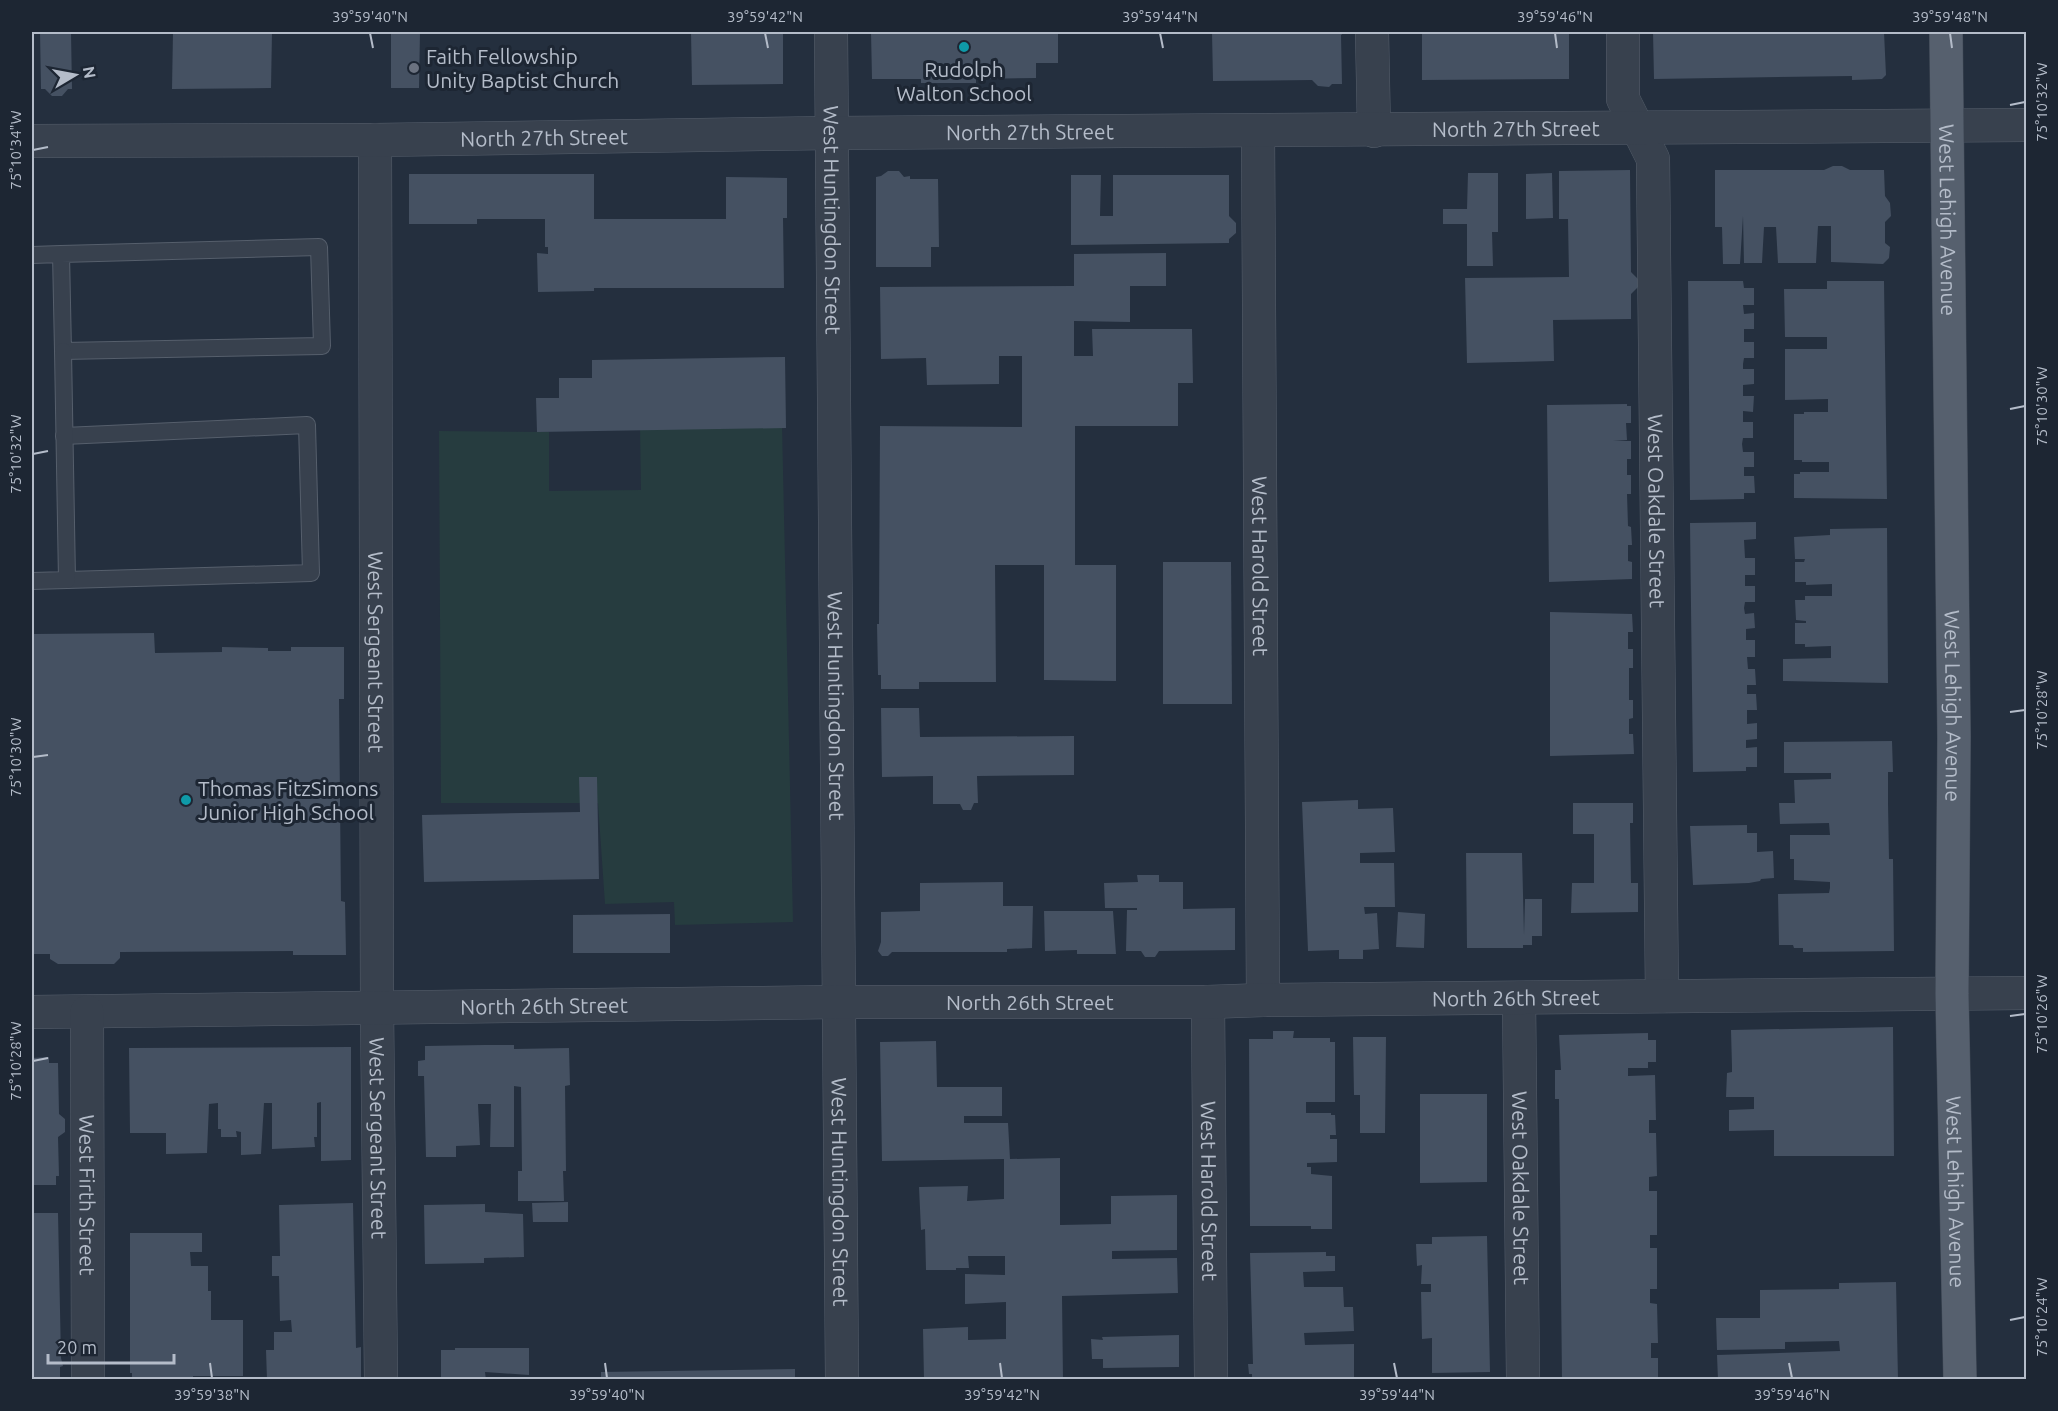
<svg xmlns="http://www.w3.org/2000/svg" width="2058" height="1411" viewBox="0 0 2058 1411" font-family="Ubuntu,sans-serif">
	<rect width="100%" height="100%" fill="#242f3e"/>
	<path fill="#263c3f" d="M782 425 793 922 675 925 674 902 605 904 598 803H441L439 431 549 432V491L641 490 640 427Z"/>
	<g fill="#455162">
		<path d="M40 32H71L72 89H68L62 96H52L45 89H41Z"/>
		<path d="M173 32H272L271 88 172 89Z"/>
		<path d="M391 32H420L419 88H391Z"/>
		<path d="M691 32H783V84L692 85Z"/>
		<path d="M871 32H1058V63H1036V78L976 79V83H921V79H872Z"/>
		<path d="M1212 32H1345L1341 35 1342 84H1332L1329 87 1318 86 1312 80 1213 81Z"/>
		<path d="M1422 32H1569V79L1422 80Z"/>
		<path d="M1653 32H1884L1886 75 1882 79 1852 80V76L1654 79Z"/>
		<path d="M1833 166H1842L1850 170H1884L1885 196 1890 203 1891 216 1885 222V243L1890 247 1889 258 1883 264 1831 262V226H1818L1816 263H1778L1776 227H1764L1762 263H1744L1743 216 1740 264H1723L1722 227H1715V170H1824Z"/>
		<path d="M1630 170 1631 272 1638 279V287L1631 294V319L1553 320 1554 361 1467 363 1465 278 1569 277 1568 219H1559V171Z"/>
		<path d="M888 171H899L904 177 910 176V179H938L939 247H931V267H876V177L881 176Z"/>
		<path d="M1468 173H1498V232H1492L1493 266H1467V224H1443V209H1467Z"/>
		<path d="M1552 173 1553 218 1526 219V174Z"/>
		<path d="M409 174H594V219H726V177L787 178V218H783L784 288H594V291L538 292 537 253 548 254V247H545V219H477V224H409Z"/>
		<path d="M1071 175H1101L1100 216H1113V175H1229V216L1236 223V233L1229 239V243L1071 245Z"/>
		<path d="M1166 253V286H1130V322L1074 321V356H1093L1092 329H1192L1193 383H1178V426H1075V565H1116V681L1044 680V565H995L996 682H919V689H881V675H878L877 624H879L880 426 1022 427V356H999V384L927 385 926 358 881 359 880 287 1074 286V254Z"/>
		<path d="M1688 281H1743L1744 288H1754V305H1743L1744 314 1754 313V329H1744V342H1754V358H1744L1743 364V369H1754V384L1743 385V396H1754L1753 412 1743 411V422H1753V438H1743L1742 444 1743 452H1754V467H1744V476H1754L1755 493H1744V499L1690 500Z"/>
		<path d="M1827 281H1884L1887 499 1794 498V474H1800V472H1829V462H1802V460H1794V414H1804V412H1828V399L1785 400V349H1827V337H1785L1784 289H1827Z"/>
		<path d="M785 357 786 428 537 432 536 398H559V378H592V360Z"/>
		<path d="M1627 404V406H1631V423H1626L1627 440 1613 441H1631V459H1627V475H1619H1631V494H1627L1628 526 1631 527 1632 545H1628V561L1632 562V579L1549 582 1547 405Z"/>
		<path d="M1756 522V539L1744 540 1745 558H1755V575H1745V586H1755V602H1745L1744 608 1745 614 1754 613 1755 628 1746 629V640H1755V657H1747L1748 669H1755L1756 685H1747V694H1756L1757 710H1747V724L1757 723V739L1746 740V748L1757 747V767H1746V771L1693 772 1690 523Z"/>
		<path d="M1887 528 1888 683 1783 681V659L1831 658V646L1805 647V644H1795V623H1806V621L1796 620 1795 600H1805V596H1832V584L1806 585V582H1795V562H1804L1805 559H1795L1794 537 1830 535V529Z"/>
		<path d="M1163 562H1231L1232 704H1163Z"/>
		<path d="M1550 612 1632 614 1633 632H1628V649H1633V668H1629V700H1633V718L1629 719V734H1633L1634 754 1550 756Z"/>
		<path d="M154 633 155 653 222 652V647L268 648V651H291V647H344V699H339L341 901 345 902 346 955H293V951L120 952V958L114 964H58L50 959V954H32V634Z"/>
		<path d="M881 708H919L920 737 1074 736V775L977 776 978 803H974L971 810H963L960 804H933V776L882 777Z"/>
		<path d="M1892 741 1893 772H1888V803L1889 859H1893L1894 951 1803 952V948H1794L1793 945H1779L1778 894 1829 893 1830 888V882L1794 880V859H1790V835H1830L1829 823 1780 824 1779 803H1795L1794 780 1831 779V773H1784V742Z"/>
		<path d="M579 777H597L599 879 424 882 422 815 580 812Z"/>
		<path d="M1358 800V809L1393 808 1395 852 1360 853V863H1394L1395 907H1364L1365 914 1377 913 1379 949 1363 950V959H1339V950L1308 951 1302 802Z"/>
		<path d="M1573 803H1633V823H1630L1631 883H1638V912L1571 913 1572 883H1594V834H1573Z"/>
		<path d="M1747 825V833H1757V852L1773 851 1774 878 1761 879 1760 881 1749 883 1693 885 1690 826Z"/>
		<path d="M1466 853H1522L1524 935 1525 899H1542V936H1532V945H1523V948H1467Z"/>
		<path d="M1137 875H1159V882H1183V909L1235 908V950L1159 951 1155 957H1145L1141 951H1126L1127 910H1137V908H1105L1104 883 1138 882Z"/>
		<path d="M1003 882V906H1033L1032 948 1007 949V952H892L888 956H882L878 951 881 942V912L920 911V883Z"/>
		<path d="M1044 911H1113L1116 954H1077V950L1045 951Z"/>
		<path d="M1398 912 1425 914 1424 948 1396 947Z"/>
		<path d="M670 914V953H573V915Z"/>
		<path d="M1893 1027 1894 1156H1774V1130L1729 1131V1110L1754 1109V1097H1726L1727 1073 1732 1072V1067L1731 1030Z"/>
		<path d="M1273 1031H1294L1293 1038H1330V1042H1335V1102H1306V1113H1331V1115H1335L1336 1135H1330V1139H1337V1162L1307 1163V1167H1311V1174L1332 1176V1229H1311V1226H1250L1249 1039H1273Z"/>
		<path d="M1648 1033V1040H1656V1062H1648V1068H1628V1076L1655 1075 1656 1120H1649V1133H1656L1657 1176 1649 1177V1191H1657V1235H1650V1248H1657V1289H1650V1303L1657 1304 1658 1343H1651V1358H1658V1380H1562L1559 1099H1555V1070H1561L1559 1035Z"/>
		<path d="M1353 1037H1386L1385 1133H1360V1095H1354Z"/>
		<path d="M936 1041 937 1087H1002V1116H964V1123H1008L1010 1159 1060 1158V1225L1111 1224V1196L1177 1195V1250L1112 1251V1259L1177 1258 1178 1293 1062 1296 1063 1380H924L923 1329 968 1327V1340L1006 1339V1302L965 1304V1274L1005 1275V1256H968L969 1268H956V1270H926L925 1229 921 1230 919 1187 968 1186 967 1201 1004 1199V1159L882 1161 880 1042Z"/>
		<path d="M484 1045H514V1049L569 1048 570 1085 565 1086 566 1171H563L564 1201H518V1171H522L521 1087 514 1086V1147H490L491 1104H478L480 1145 456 1146V1157H426L424 1076H418V1061L425 1060V1046Z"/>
		<path d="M351 1047V1160L321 1161V1102L317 1103V1137H314L315 1147 272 1149V1103H264L261 1154 241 1155V1132L236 1131 237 1137H221V1129H218V1103L209 1104 207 1153 166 1154V1133H130L129 1048Z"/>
		<path d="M49 1057V1063H58L59 1114 65 1119V1132L58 1137 59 1176H56V1185H32V1058Z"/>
		<path d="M1420 1094H1487V1182L1420 1183Z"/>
		<path d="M568 1202V1222H533L532 1203Z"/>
		<path d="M353 1203 356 1348 361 1347V1380H267L266 1350H274V1332H292L291 1320 280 1321 279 1276H272V1256H280L279 1205Z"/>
		<path d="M485 1204V1212L523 1214 524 1257 484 1258V1263L425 1264 424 1205Z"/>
		<path d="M32 1213H58L61 1358 63 1366 60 1367V1380H32Z"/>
		<path d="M130 1233H202V1252H190L191 1266H208V1291H211V1320H243V1376H193V1380H132V1373H130Z"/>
		<path d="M1487 1236 1490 1372 1432 1373V1338L1422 1339 1421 1292H1431V1284H1421L1422 1265 1417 1266 1416 1244H1432V1237Z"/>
		<path d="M1326 1252V1256H1335V1271L1303 1272 1304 1287H1343L1344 1307H1353L1354 1331 1304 1333 1305 1345 1354 1344V1380H1252V1374H1249L1248 1364H1253L1250 1253Z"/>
		<path d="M1896 1282 1898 1380H1718L1717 1355 1840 1351 1839 1341 1785 1342V1349L1717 1350 1716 1318H1760V1290L1839 1289V1283Z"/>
		<path d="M1179 1335V1367L1103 1368V1359H1092L1091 1339 1103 1340 1102 1337Z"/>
		<path d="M455 1348H529V1375L485 1372 486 1380H441V1350H455Z"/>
		<path d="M795 1369V1380H601V1372Z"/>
	</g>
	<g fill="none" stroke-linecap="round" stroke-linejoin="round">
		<g stroke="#565f6c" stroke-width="18">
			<g id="service">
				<path d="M32 255 61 254 319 247 322 346 63 351 61 254"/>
				<path d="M64 436 307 425 311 573 67 580"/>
				<path d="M32 581 67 580 63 351"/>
			</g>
		</g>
		<g stroke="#565f6c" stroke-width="34">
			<g id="minor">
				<path id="s1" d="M831 32 842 1380"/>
				<path d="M1372 32 1374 131"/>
				<path id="s2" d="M1623 32V99L1653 159 1662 996"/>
				<path id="s3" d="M1258 131 1263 1000"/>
				<path id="s4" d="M375 140 377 1008 381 1380"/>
				<path id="s5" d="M32 141 375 140 832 133 2026 125"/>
				<path id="s6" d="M1519 998 1523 1380"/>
				<path id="s7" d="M1208 1002 1211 1380"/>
				<path id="s8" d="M32 1012 839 1002H1208L1263 1000 2026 993"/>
				<path id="s9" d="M87 1012 88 1380"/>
			</g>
		</g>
		<g stroke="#414a57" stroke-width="34">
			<g id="primary">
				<path id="s10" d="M1946 32 1954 737 1952 994 1960 1380"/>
			</g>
		</g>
		<use href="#service" stroke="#38414e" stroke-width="16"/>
		<use href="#minor" stroke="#38414e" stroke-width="33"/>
		<use href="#primary" stroke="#56606e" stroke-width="33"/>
	</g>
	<path fill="none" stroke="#b4bcc9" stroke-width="2" d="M370 33 373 48M765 33 768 48M1160 33 1163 48M1555 33 1557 48M1950 33 1952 48M2010 105 2025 102M33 150 48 147M2010 409 2025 406M33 454 48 451M2010 712 2025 710M33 757 48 755M2010 1016 2025 1014M33 1061 48 1058M2010 1320 2025 1317M210 1363 212 1378M605 1363 607 1378M1000 1363 1002 1378M1394 1363 1397 1378M1789 1363 1792 1378"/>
	<g fill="#0f9aa8" stroke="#1d2633" stroke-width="2">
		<circle cx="964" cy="47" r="6"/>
		<circle cx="186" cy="800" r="6"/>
	</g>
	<circle fill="#6b7280" stroke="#1d2633" stroke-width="2" cx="414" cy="68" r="6"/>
	<g text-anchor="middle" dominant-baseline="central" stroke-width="6" stroke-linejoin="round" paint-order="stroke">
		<g font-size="21" fill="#b4bcc9" stroke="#1d2633" text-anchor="start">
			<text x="426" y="56">Faith Fellowship<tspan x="426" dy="24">Unity Baptist Church</tspan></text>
			<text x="964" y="69" text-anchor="middle">Rudolph<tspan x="964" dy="24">Walton School</tspan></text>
			<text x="198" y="788">Thomas FitzSimons<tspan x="198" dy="24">Junior High School</tspan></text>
		</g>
		<g font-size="21" fill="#b4bcc9" stroke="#1d2633">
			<text stroke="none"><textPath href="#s5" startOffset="1484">North 27th Street</textPath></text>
			<text stroke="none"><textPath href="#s5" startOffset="998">North 27th Street</textPath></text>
			<text stroke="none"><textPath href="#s5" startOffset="512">North 27th Street</textPath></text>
			<text stroke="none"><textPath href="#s1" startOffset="188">West Huntingdon Street</textPath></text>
			<text stroke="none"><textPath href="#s10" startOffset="188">West Lehigh Avenue</textPath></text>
			<text stroke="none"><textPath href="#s2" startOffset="486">West Oakdale Street</textPath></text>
			<text stroke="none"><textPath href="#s3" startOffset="435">West Harold Street</textPath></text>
			<text stroke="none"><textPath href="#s4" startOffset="512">West Sergeant Street</textPath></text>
			<text stroke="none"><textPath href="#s1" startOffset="674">West Huntingdon Street</textPath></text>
			<text stroke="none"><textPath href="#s10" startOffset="674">West Lehigh Avenue</textPath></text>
			<text stroke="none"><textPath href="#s8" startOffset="1484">North 26th Street</textPath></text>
			<text stroke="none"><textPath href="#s8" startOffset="998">North 26th Street</textPath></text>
			<text stroke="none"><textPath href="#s8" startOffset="512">North 26th Street</textPath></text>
			<text stroke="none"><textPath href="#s4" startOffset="998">West Sergeant Street</textPath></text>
			<text stroke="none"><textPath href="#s6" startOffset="190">West Oakdale Street</textPath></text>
			<text stroke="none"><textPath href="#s1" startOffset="1160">West Huntingdon Street</textPath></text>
			<text stroke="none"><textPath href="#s7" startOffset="189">West Harold Street</textPath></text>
			<text stroke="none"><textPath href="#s10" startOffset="1160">West Lehigh Avenue</textPath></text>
			<text stroke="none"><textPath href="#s9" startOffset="183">West Firth Street</textPath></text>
		</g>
	</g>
	<rect width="2058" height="1411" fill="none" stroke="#1d2633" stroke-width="66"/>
	<g transform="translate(75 75) rotate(80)" stroke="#1d2633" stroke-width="4.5" paint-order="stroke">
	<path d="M0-4.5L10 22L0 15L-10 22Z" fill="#b4bcc9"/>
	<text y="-9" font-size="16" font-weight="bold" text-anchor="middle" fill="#b4bcc9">N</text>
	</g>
	<path d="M48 1354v9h126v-9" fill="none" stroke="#b4bcc9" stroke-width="3"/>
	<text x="57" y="1354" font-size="18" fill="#b4bcc9" stroke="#1d2633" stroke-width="4.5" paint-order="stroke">20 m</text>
	<rect x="33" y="33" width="1992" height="1345" fill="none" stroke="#b4bcc9" stroke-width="2"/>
	<g font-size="15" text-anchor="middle" fill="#b4bcc9">
		<text x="370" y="22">39°59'40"N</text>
		<text x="765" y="22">39°59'42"N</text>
		<text x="1160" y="22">39°59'44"N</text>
		<text x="1555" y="22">39°59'46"N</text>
		<text x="1950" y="22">39°59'48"N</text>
		<text transform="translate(2042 102) rotate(-90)" y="5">75°10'32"W</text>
		<text transform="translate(16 150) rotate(-90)" y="5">75°10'34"W</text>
		<text transform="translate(2042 406) rotate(-90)" y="5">75°10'30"W</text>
		<text transform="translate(16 454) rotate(-90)" y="5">75°10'32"W</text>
		<text transform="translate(2042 710) rotate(-90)" y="5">75°10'28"W</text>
		<text transform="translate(16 757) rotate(-90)" y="5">75°10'30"W</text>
		<text transform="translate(2042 1014) rotate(-90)" y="5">75°10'26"W</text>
		<text transform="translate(16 1061) rotate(-90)" y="5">75°10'28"W</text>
		<text transform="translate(2042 1317) rotate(-90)" y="5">75°10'24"W</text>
		<text x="212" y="1400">39°59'38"N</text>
		<text x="607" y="1400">39°59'40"N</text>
		<text x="1002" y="1400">39°59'42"N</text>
		<text x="1397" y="1400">39°59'44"N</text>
		<text x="1792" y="1400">39°59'46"N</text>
	</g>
</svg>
